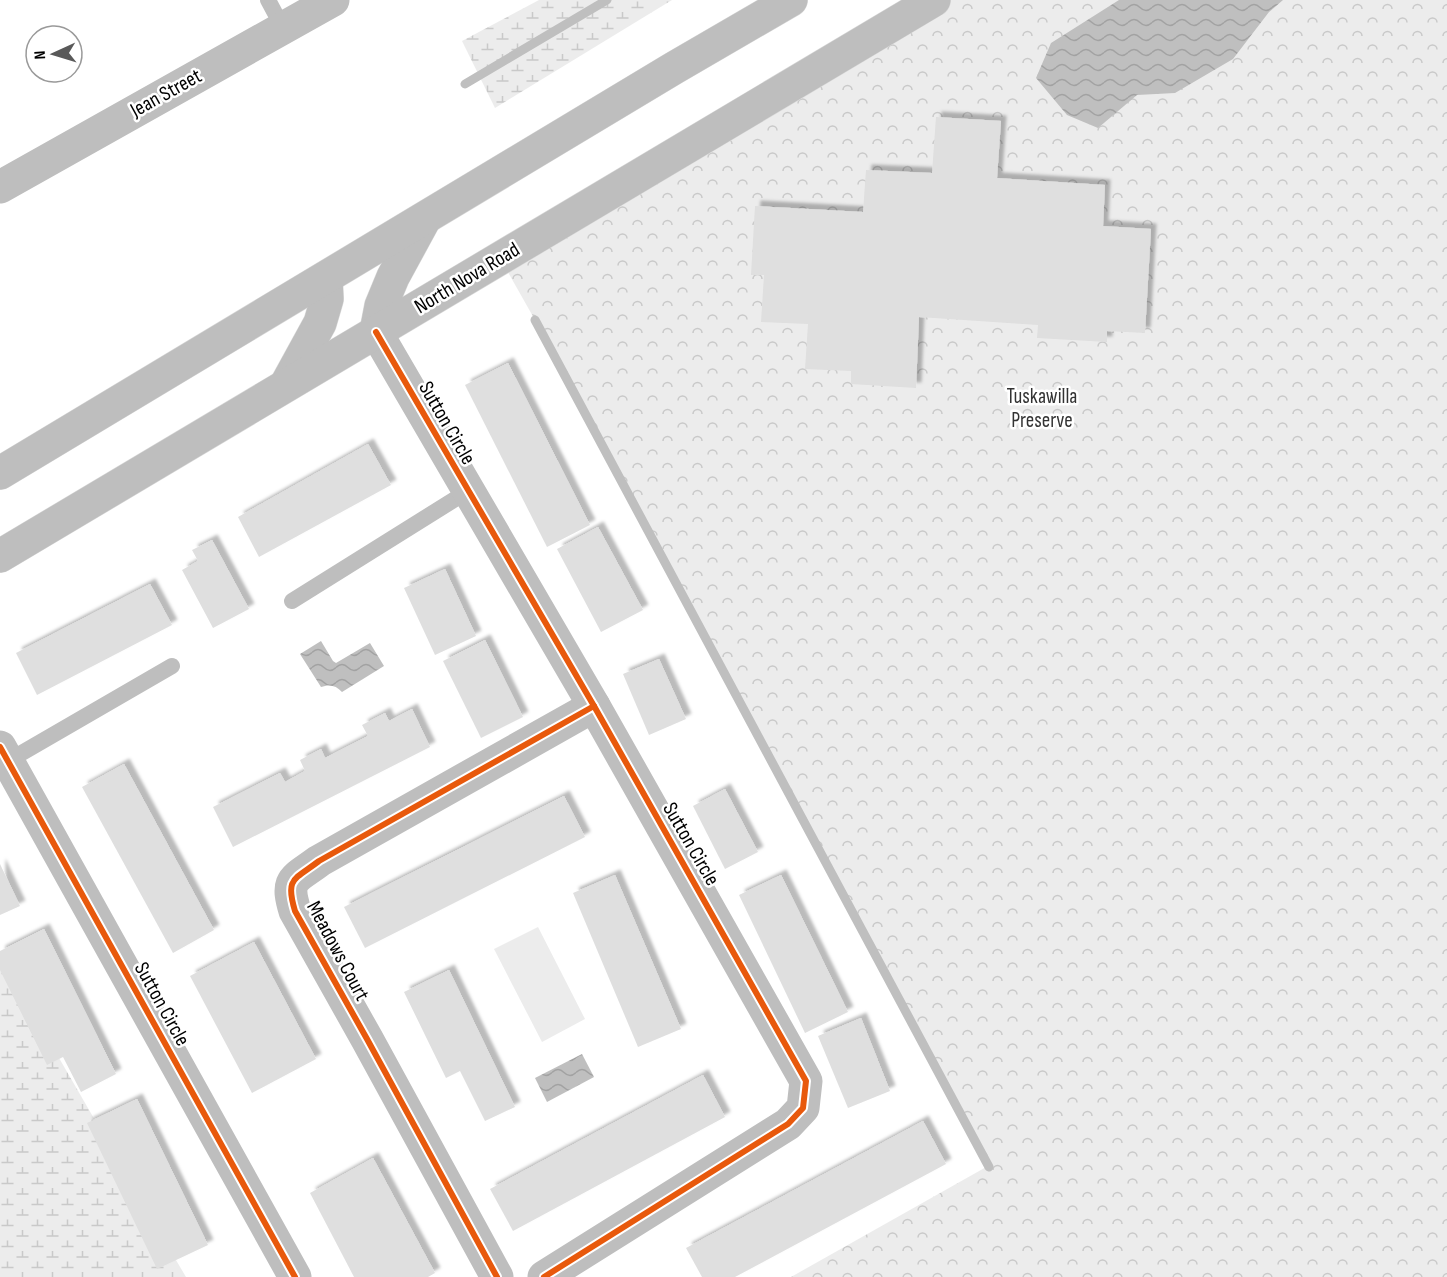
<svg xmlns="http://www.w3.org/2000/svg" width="1447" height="1277" viewBox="0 0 1447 1277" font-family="'Sofia Sans Condensed',sans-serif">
	<defs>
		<pattern id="wetland-marsh" width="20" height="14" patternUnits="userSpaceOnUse" patternTransform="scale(1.5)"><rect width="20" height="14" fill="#ececec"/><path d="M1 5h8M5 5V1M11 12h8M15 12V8" fill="none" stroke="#c9c9c9"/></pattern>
		<pattern id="park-crowns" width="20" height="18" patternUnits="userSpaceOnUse" patternTransform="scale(1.5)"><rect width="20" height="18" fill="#ececec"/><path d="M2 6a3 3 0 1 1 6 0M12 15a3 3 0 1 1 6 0" fill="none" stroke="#c9c9c9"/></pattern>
		<pattern id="water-waves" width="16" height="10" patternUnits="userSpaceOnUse" patternTransform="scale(1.5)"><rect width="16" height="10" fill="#bfbfbf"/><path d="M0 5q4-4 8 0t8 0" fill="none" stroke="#a2a2a2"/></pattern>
		<filter id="shadow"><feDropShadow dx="5.5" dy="-5.5" stdDeviation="1.5" flood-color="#0004"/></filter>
	</defs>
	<rect width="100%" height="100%" fill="#fff"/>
	<g fill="url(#wetland-marsh)">
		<path d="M539 0H672L495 108 462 41Z"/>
		<path d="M0 956 173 1255 186 1277H0Z"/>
	</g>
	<path fill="url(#park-crowns)" d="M934 0H1447V1277H791L988 1166 535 320 500 258Z"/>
	<path fill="#ececec" d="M538 927 585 1019 542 1042 494 949Z"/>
	<g fill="url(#water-waves)">
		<path d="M1119 0H1283L1269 12 1233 59 1175 93 1137 95 1098 128 1067 115 1036 78 1051 43Z"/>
		<path d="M321 641 333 661 336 663 370 643 384 666 342 692C336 685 329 684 321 687L300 654Z"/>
		<path d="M582 1054 594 1077 547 1102 535 1078Z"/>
	</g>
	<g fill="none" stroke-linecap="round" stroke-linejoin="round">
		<g stroke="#bfbfbf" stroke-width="9">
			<path d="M465 84 607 0"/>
			<path d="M535 320 989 1167"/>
		</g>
	</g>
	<g fill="#dfdfdf" filter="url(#shadow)">
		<path d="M936 117 1001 121 997 178 1105 185 1103 226 1151 229 1145 333 1107 331V342L1037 338 1038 325 919 317 916 388 851 384V371L805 369 808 324 761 322 764 275H751L755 206 863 212 866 170 932 173Z"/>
		<path d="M508 363 590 525 547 547 465 385Z"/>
		<path d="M368 444 391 485 259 557 238 517Z"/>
		<path d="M598 527 643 610 601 632 557 549Z"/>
		<path d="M212 540 249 609 213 628 182 570 198 561 192 550Z"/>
		<path d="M445 569 476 636 435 655 404 588Z"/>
		<path d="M150 584 172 625 37 695 16 653Z"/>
		<path d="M485 640 523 717 481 738 443 661Z"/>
		<path d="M659 659 686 719 649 735 623 674Z"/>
		<path d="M412 709 430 747 233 847 213 807 280 773 285 782 305 771 300 760 321 749 325 758 368 736 362 725 385 713 389 721Z"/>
		<path d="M124 764 214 930 173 953 82 787Z"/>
		<path d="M725 789 758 852 725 869 693 806Z"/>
		<path d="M564 796 585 837 365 948 344 907Z"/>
		<path d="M0 864 20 906 0 915Z"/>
		<path d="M615 875 681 1029 638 1047 573 893Z"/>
		<path d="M781 875 848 1012 805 1033 739 895Z"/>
		<path d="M44 929 116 1074 81 1092 63 1057 47 1065 0 970V951Z"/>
		<path d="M254 942 316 1059 252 1093 190 976Z"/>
		<path d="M449 970 515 1107 485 1121 460 1071 446 1078 404 992Z"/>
		<path d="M861 1018 890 1091 848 1108 818 1036Z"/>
		<path d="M703 1075 725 1117 513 1231 490 1189Z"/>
		<path d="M137 1099 208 1245 157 1269 87 1123Z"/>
		<path d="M923 1121 946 1164 735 1277H702L686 1248Z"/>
		<path d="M373 1158 435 1273 428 1277H354L310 1193Z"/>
	</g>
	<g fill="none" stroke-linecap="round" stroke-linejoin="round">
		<g stroke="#dbdbdb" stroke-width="34">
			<g id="primary">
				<path d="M376 332 381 306 393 277 424 220"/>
				<path d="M286 385 320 323 327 299 326 278"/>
				<path d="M0 473 674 68 791 0"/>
				<path d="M0 556 934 0"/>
			</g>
		</g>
		<g stroke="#bebebe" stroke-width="16">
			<path d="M268 0 283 28"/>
			<path d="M292 601 468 491"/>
			<path d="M8 761 172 666"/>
		</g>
		<g stroke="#bebebe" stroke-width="33">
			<path d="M0 187 333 0"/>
			<path d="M376 332 594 706 806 1081 803 1108 788 1124 544 1277"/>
			<path d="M0 747 295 1277"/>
			<path d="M497 1277 367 1039 295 911C285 878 294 880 319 861L594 706"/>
		</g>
		<use href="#primary" stroke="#bebebe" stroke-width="33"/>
		<g stroke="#fff" stroke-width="10">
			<g id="cycleway">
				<path d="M376 332 594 706 806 1081 803 1108 788 1124 544 1277"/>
				<path d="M0 747 295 1277"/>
				<path d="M497 1277 367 1039 295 911C285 878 294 880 319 861L594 706"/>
			</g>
		</g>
		<use href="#cycleway" stroke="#e8590c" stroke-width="6"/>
	</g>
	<g text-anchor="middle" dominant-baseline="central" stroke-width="5" stroke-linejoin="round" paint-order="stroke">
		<g font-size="21" fill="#000" stroke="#fff">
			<text transform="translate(166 93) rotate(-29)">Jean Street</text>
			<text transform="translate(467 278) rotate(-31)">North Nova Road</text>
			<text transform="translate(447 423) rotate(60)">Sutton Circle</text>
			<text transform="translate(691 844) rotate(60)">Sutton Circle</text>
			<text transform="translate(338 951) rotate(62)">Meadows Court</text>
			<text transform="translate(162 1004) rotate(61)">Sutton Circle</text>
		</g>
		<g font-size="21" fill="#333" stroke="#fff">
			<text x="1042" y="396">Tuskawilla<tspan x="1042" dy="24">Preserve</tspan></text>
		</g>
	</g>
	<g transform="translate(54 54) rotate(266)"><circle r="28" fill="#ffffff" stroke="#999999" stroke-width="1.5"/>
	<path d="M0-4.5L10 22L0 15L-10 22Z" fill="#595959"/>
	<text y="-9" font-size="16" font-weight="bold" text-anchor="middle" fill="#000000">N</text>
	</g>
</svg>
